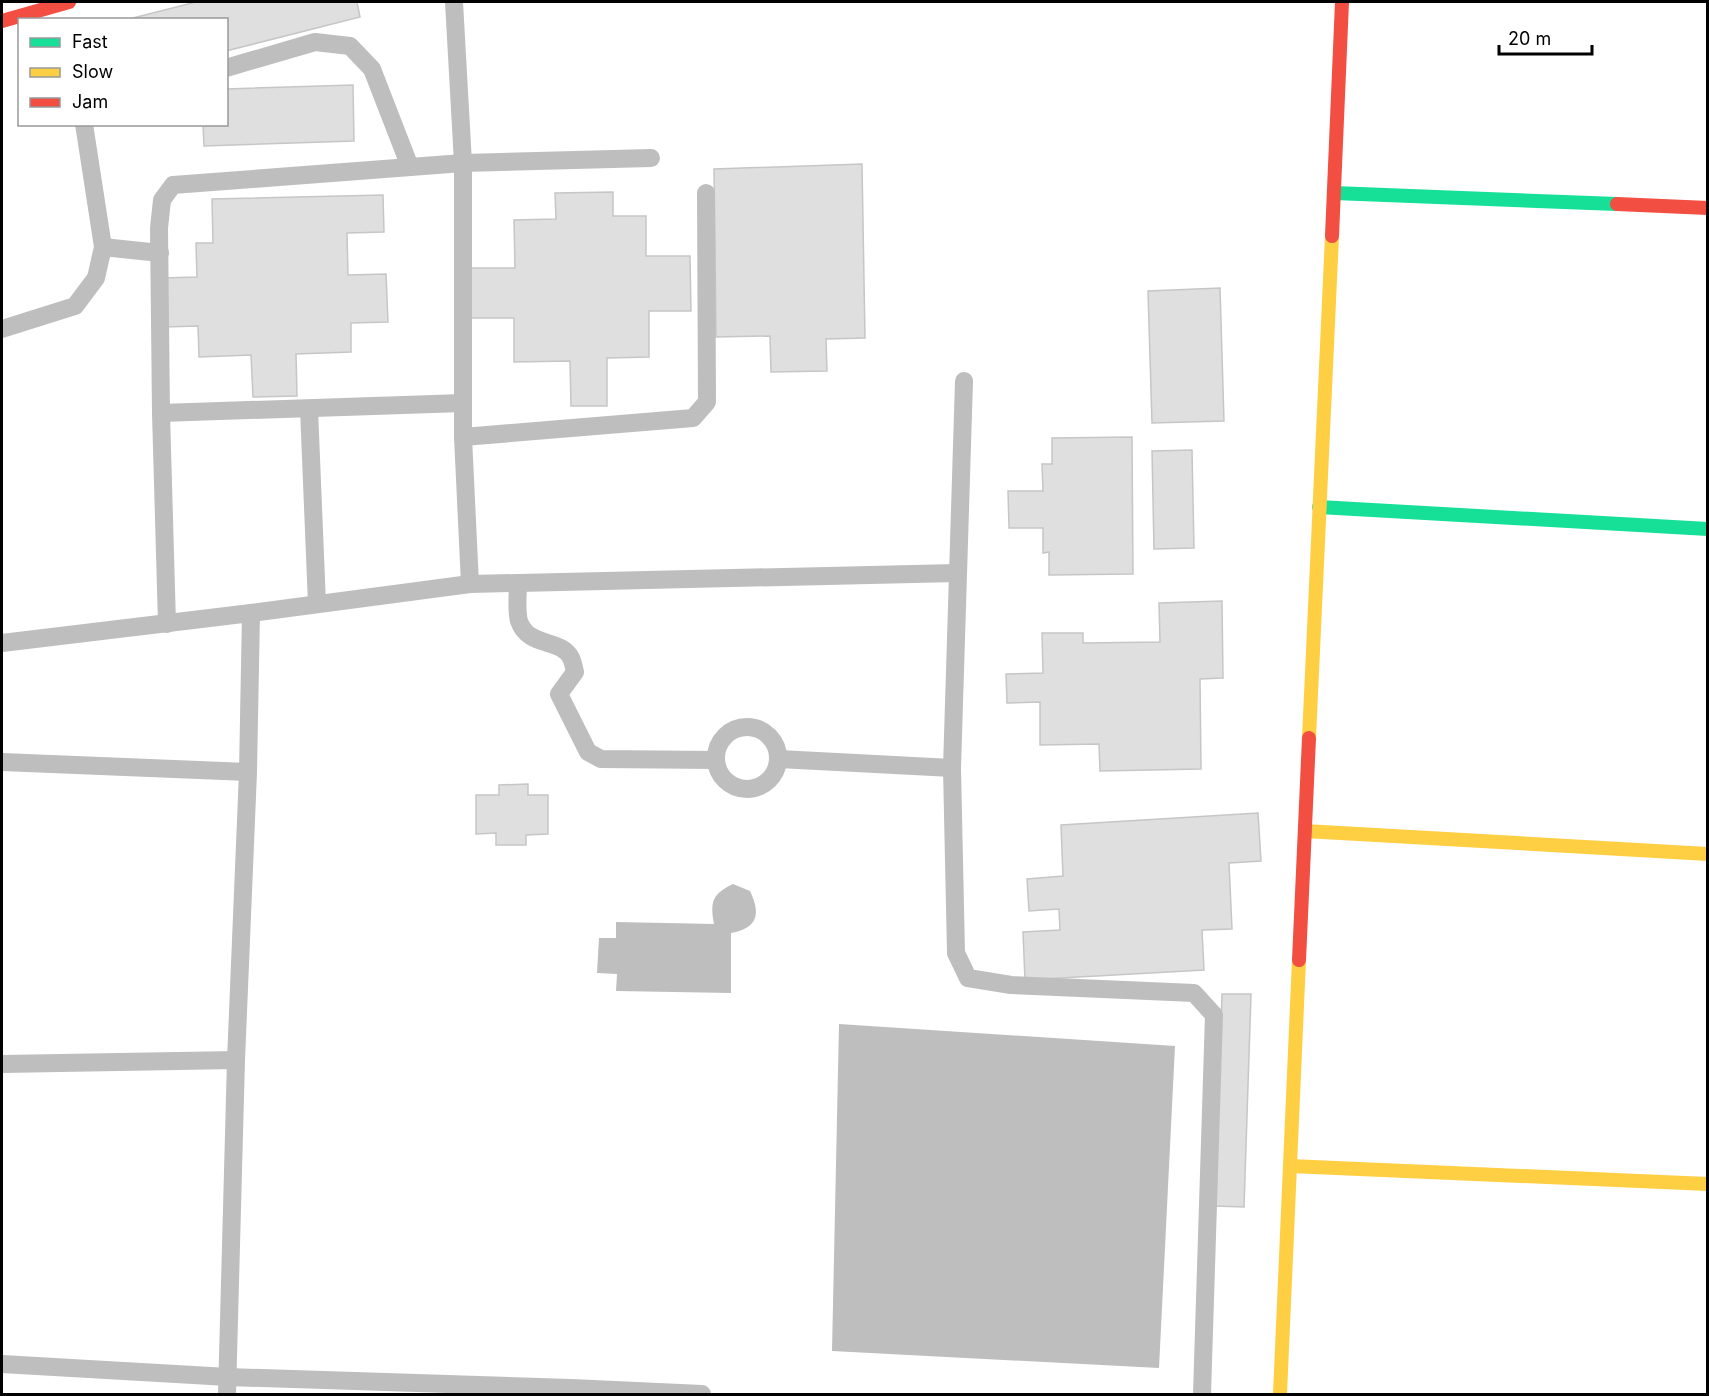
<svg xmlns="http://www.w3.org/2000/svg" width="1709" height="1396" viewBox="0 0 1709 1396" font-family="Inter,sans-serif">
	<rect width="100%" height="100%" fill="#fff"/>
	<g fill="#bebebe">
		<path d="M733 884 750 891C761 914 758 928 731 933V993L616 991 617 974 597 973 599 938H616V922L714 924C710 902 712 894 733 884Z"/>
		<path d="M839 1024 1175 1046 1159 1368 832 1351Z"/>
	</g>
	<g fill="#dfdfdf" stroke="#c6c6c6" stroke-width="1.5">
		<path d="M196 2H357L360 17 226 51V20H125Z"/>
		<path d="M353 85 354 141 204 146 203 124H226V89Z"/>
		<path d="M862 164 865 338 826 339 827 371 771 372 770 336 716 337 714 169Z"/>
		<path d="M613 192V216H646V256H690L691 311H649V357L607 358V406H571L570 361 514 362V318H471L470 268H515L514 220 556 219 555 193Z"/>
		<path d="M383 195 384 232 347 233 348 275 386 274 388 322 351 323V352L296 354 297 396 253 397 251 355 199 357 198 326 163 327 162 278 197 277 196 243H213L212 199Z"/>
		<path d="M1220 288 1224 421 1152 423 1148 291Z"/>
		<path d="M1132 437 1133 574 1049 575V552L1043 553V528H1009L1008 491H1043L1042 464H1052V438Z"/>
		<path d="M1192 450 1194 548 1154 549 1152 451Z"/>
		<path d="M1222 601 1223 678 1200 679 1201 769 1100 771 1099 744 1040 745V702L1007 703 1006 674 1043 673 1042 633H1083V643L1160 642 1159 603Z"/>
		<path d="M528 784V795H548V834L526 835V845H496V833L476 834V795H499V785Z"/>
		<path d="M1258 813 1261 861 1229 863 1232 929 1202 930 1204 970 1025 980 1023 932 1060 930 1059 909 1029 911 1027 879 1063 876 1061 825Z"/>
		<path d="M1222 994H1251L1244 1207 1215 1206Z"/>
	</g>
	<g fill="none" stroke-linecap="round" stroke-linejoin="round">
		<g stroke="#bebebe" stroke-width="18">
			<path d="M454 2 463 163V437L470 584"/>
			<path d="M226 68 315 42 350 46 372 69 410 167"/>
			<path d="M103 247 160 253"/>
			<path d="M2 329 75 306 96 278 103 247 84 124"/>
			<path d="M964 381 952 768 956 953 968 978 1011 985 1194 993 1214 1015 1202 1394"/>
			<path d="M309 409 317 604"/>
			<path d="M161 413 463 403"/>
			<path d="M463 437 693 418 707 402 706 193"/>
			<path d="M518 583C518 594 516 610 519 621 528 648 561 638 571 658 573 662 574 668 575 672L559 694 588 752 601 759 716 760"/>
			<path d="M167 624 161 413 159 228 162 200 173 185 463 163 651 158"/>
			<path d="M2 643 251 613 470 584 957 573"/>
			<circle cx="747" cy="758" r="31"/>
			<path d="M779 759 952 768"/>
			<path d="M2 762 248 772"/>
			<path d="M2 1064 236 1060"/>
			<path d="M2 1364 228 1377 571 1388 702 1394"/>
			<path d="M227 1394 236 1060 248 772 251 613"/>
		</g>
		<g stroke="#16e098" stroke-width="14">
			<path d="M1334 193 1617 204"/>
			<path d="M1319 507 1708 529"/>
		</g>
		<g stroke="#ffcf43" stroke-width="14">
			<path d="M1309 738 1332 236"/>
			<path d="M1305 831 1708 854"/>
			<path d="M1290 1166 1708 1184"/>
			<path d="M1280 1394 1299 960"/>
		</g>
		<g stroke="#f24e42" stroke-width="14">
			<path d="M2 21 69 2"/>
			<path d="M1617 204 1708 208"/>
			<path d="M1332 236 1342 2"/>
			<path d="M1299 960 1309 738"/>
		</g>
	</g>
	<rect width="1709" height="1396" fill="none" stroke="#000000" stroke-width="6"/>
	<rect x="18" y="18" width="210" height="108" fill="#ffffff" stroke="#999999" stroke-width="1.5"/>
	<rect x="30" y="38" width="30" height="9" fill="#16e098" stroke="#999999" stroke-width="1.5"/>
	<text x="72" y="48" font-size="18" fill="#000000">Fast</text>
	<rect x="30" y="68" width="30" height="9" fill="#ffcf43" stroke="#999999" stroke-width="1.5"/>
	<text x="72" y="78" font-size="18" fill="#000000">Slow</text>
	<rect x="30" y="98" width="30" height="9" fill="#f24e42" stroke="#999999" stroke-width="1.5"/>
	<text x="72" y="108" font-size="18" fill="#000000">Jam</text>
	<path d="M1499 45v9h93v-9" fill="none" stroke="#000000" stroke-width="3"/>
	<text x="1508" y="45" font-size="18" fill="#000000" stroke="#ffffff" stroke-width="4.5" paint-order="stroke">20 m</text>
</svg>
